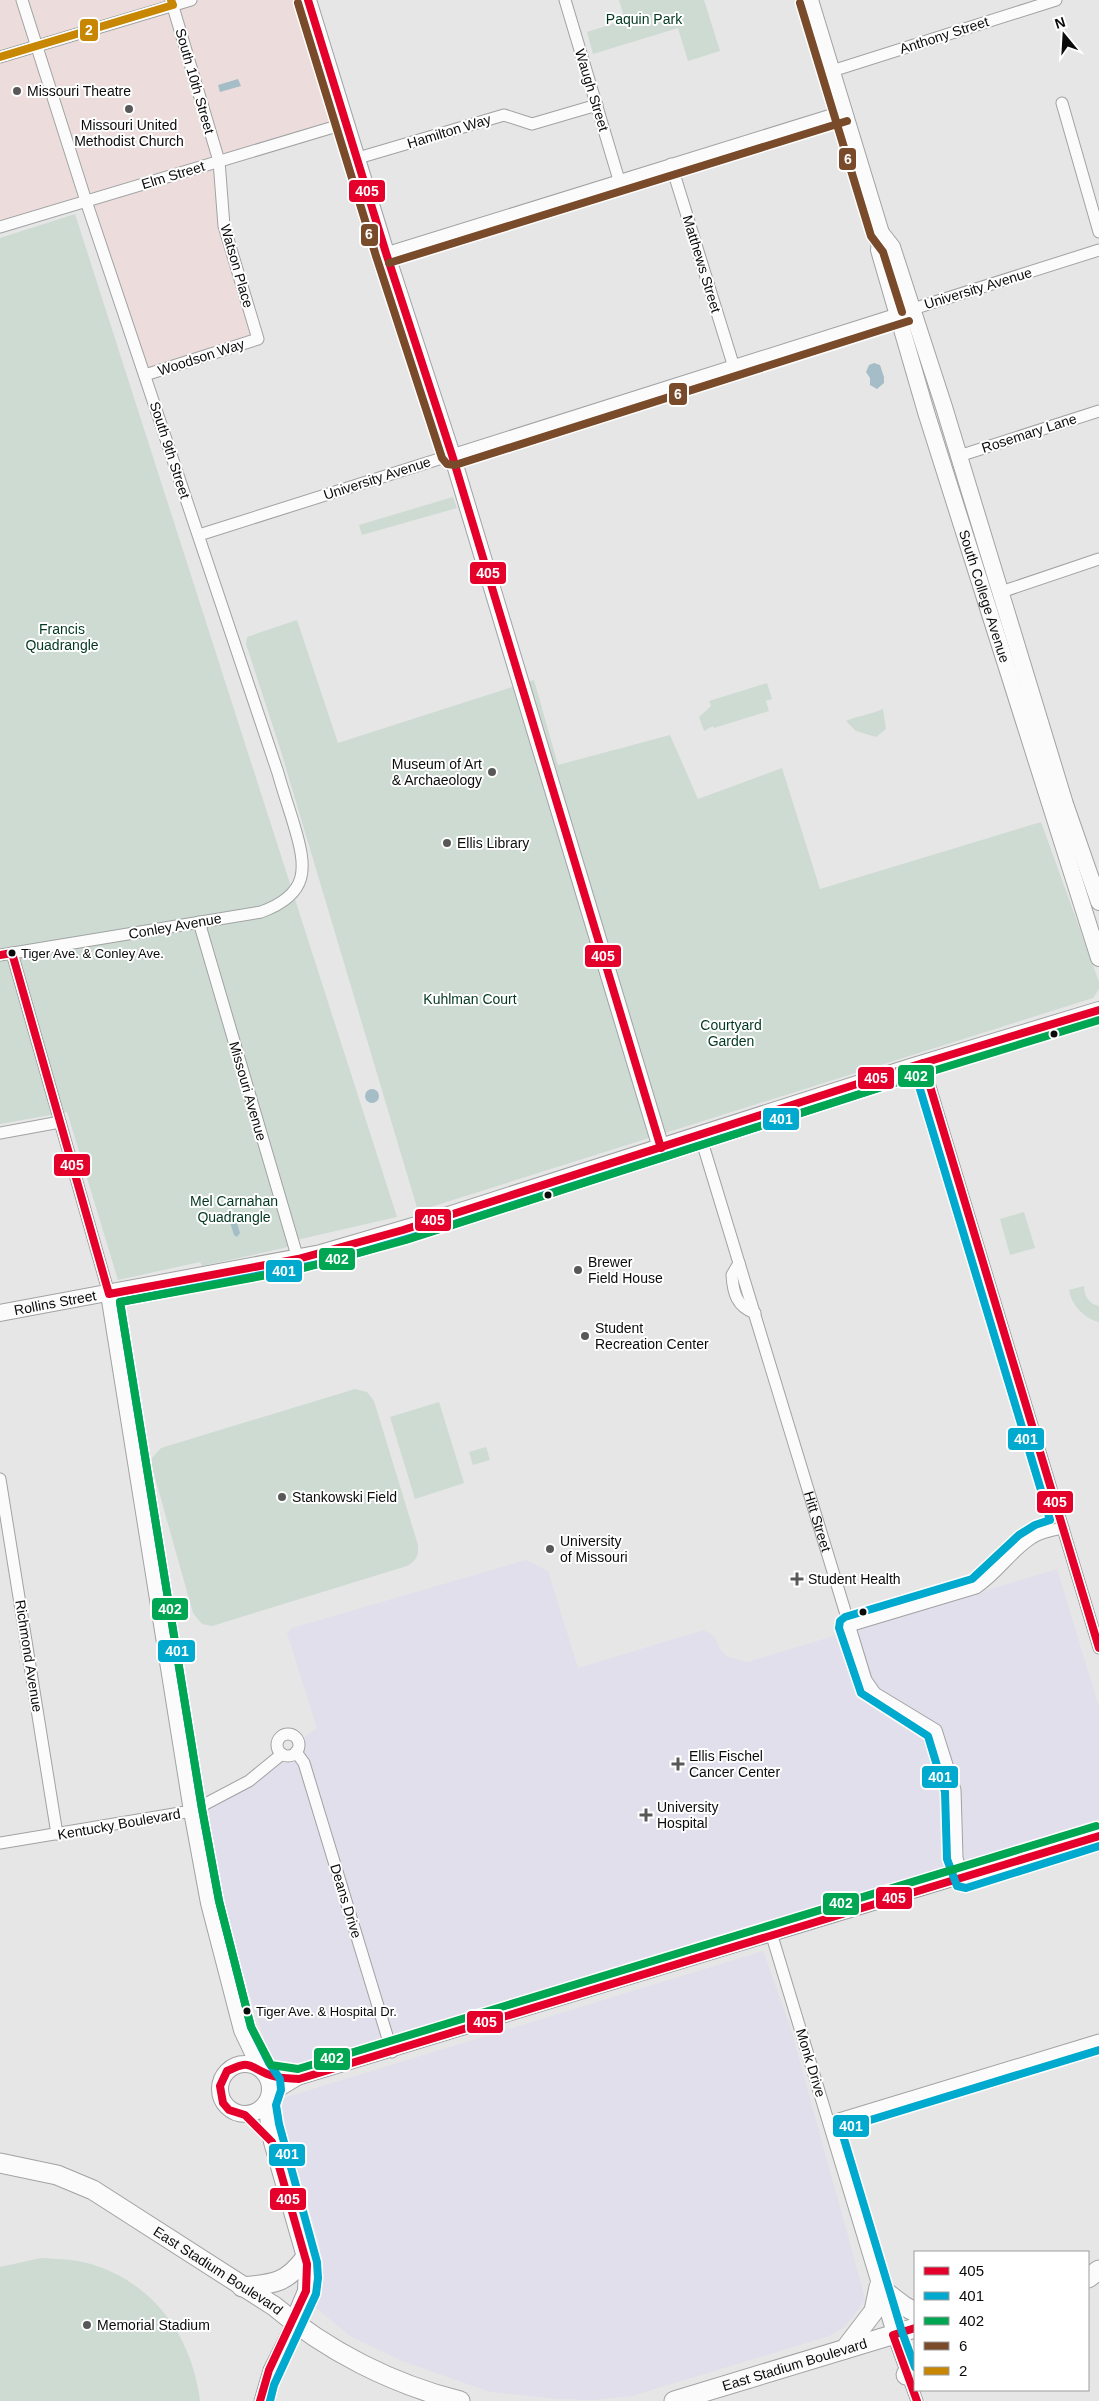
<svg xmlns="http://www.w3.org/2000/svg" width="1099" height="2401" viewBox="0 0 1099 2401" font-family="Helvetica,sans-serif">
	<rect width="100%" height="100%" fill="#e6e6e7"/>
	<path fill="#ecdddc" d="M0 0H308L347 123 219 162 224 226 258 339 145 375 86 201 0 227Z"/>
	<g fill="#e0dfeb">
		<path d="M526 1560 548 1571 578 1668 704 1630 714 1636 721 1651 728 1657 747 1662 1057 1569 1099 1707V1819L931 1874 275 2074 192 1811 282 1754 317 1728 287 1633 292 1628Z"/>
		<path d="M763 1951 791 2029 863 2291 865 2300 845 2327 829 2336 632 2396 593 2400 558 2399 490 2392 402 2361 350 2336 315 2307 314 2302 322 2274 319 2242 277 2100Z"/>
	</g>
	<g fill="#cddbd3">
		<path d="M619 0H704L720 51 688 61 678 28 593 54 587 32 625 20Z"/>
		<path d="M75 214 397 1217 292 1241 293 1245 284 1248 202 1266 200 1262 118 1280 67 1112 0 1124V238Z"/>
		<path d="M453 497 457 508 362 535 359 525Z"/>
		<path d="M297 620 338 743 534 680 558 765 670 735 698 799 782 768 820 889 1041 822 1099 982V989L1093 998 418 1211 279 745 246 644 247 637Z"/>
		<path d="M767 683 772 699 766 701 769 711 714 728 713 726 704 731 699 717 711 706 709 701Z"/>
		<path d="M883 709 886 729 876 737 856 731 846 721C858 716 869 715 883 709Z"/>
		<path d="M1024 1212 1035 1248 1010 1255 1000 1219Z"/>
		<path d="M1084 1286C1084 1296 1089 1304 1099 1306V1322C1084 1318 1072 1306 1069 1290Z"/>
		<path d="M355 1389 367 1392 374 1401 418 1545C419 1555 416 1561 407 1566L212 1626 202 1624 193 1613 152 1467V1458L161 1448Z"/>
		<path d="M439 1402 464 1483 415 1499 390 1417Z"/>
		<path d="M486 1447 490 1460 473 1465 469 1452Z"/>
		<path d="M41 2258C55 2259 70 2259 83 2262 150 2278 192 2334 200 2401H0V2267Z"/>
	</g>
	<g fill="#a5bdc6">
		<path d="M238 79 241 86 220 92 218 85Z"/>
		<path d="M874 363 880 365 884 377V383L877 389 870 385V378L866 372 869 365Z"/>
		<circle cx="372" cy="1096" r="7"/>
		<path d="M235 1217 240 1233 237 1237 234 1235 229 1219Z"/>
	</g>
	<g fill="none" stroke-linecap="round" stroke-linejoin="round">
		<g stroke="#a1a2a3" stroke-width="13">
			<g id="street">
				<path d="M565 0 619 180"/>
				<path d="M0 57 191 0"/>
				<path d="M832 71 1056 0"/>
				<path d="M1062 103 1099 232"/>
				<path d="M358 158 504 115 532 124 597 105"/>
				<path d="M671 164 733 364"/>
				<path d="M0 227 347 123"/>
				<path d="M386 253 844 111"/>
				<path d="M145 375 258 339 224 226 219 161 171 0"/>
				<path d="M959 456 1099 411"/>
				<path d="M199 535 1099 250"/>
				<path d="M1001 592 1099 559"/>
				<path d="M199 922 298 1259"/>
				<path d="M12 953 109 1294"/>
				<path d="M0 955 261 912C310 894 307 868 294 825 289 808 283 791 278 773L86 201 22 0"/>
				<path d="M923 1063 1099 1648"/>
				<path d="M0 1133 60 1122"/>
				<path id="s1" d="M700 1135 866 1680 875 1693 936 1730 955 1790 957 1858 963 1878"/>
				<path d="M739 1263 732 1275C733 1293 737 1307 755 1313"/>
				<path d="M0 1479 57 1834"/>
				<path d="M849 1626 976 1588C998 1574 1011 1551 1032 1538 1041 1532 1053 1530 1063 1528"/>
				<circle cx="288" cy="1745" r="11"/>
				<path d="M296 1752 304 1763 392 2052"/>
				<path d="M0 1843 192 1811 249 1781 282 1754"/>
				<path d="M772 1936 893 2335 917 2401"/>
				<path d="M266 2074 278 2078 299 2079"/>
				<path d="M269 2097 299 2079 1099 1836"/>
				<path d="M829 2122 1099 2040"/>
				<path d="M260 2401 269 2370 293 2322"/>
			</g>
		</g>
		<g stroke="#a1a2a3" stroke-width="18">
			<g id="secondary">
				<path d="M308 0 386 253 452 455 661 1148"/>
				<path d="M810 0 881 233 892 247 944 407 1065 804 1099 902"/>
				<path id="s2" d="M881 233 879 250 926 412 1099 958"/>
				<path d="M109 1294 192 1811 209 1903 242 2030 260 2068"/>
				<path id="s3" d="M0 1313 321 1253 420 1224 910 1067 1099 1010"/>
				<circle cx="245" cy="2089" r="25"/>
				<path d="M266 2104 272 2142 307 2264 306 2291 293 2322"/>
			</g>
		</g>
		<g stroke="#a1a2a3" stroke-width="21">
			<g id="primary">
				<path id="s4" d="M0 2163 57 2175 93 2190 274 2306C327 2351 392 2384 460 2401"/>
				<path d="M1088 2278 1099 2270"/>
				<path d="M242 2287C272 2284 286 2284 305 2258"/>
				<path d="M845 2349 874 2311 879 2287 904 2306 915 2312"/>
				<path d="M906 2375 915 2357"/>
				<path id="s5" d="M674 2401 915 2328"/>
			</g>
		</g>
		<use href="#street" stroke="#fbfbfb" stroke-width="11"/>
		<use href="#secondary" stroke="#fbfbfb" stroke-width="16"/>
		<use href="#primary" stroke="#fbfbfb" stroke-width="19"/>
		<g stroke="#fff" stroke-width="11">
			<g id="bus-1">
				<path d="M308 0 386 253 452 455 661 1148"/>
				<path d="M0 955 12 953 109 1294 298 1259 403 1230 910 1067 1099 1010"/>
				<path d="M923 1063 1099 1648"/>
				<path d="M915 2328 893 2335 917 2401"/>
				<path d="M260 2401 269 2370 306 2291 307 2264 272 2142 245 2115 229 2110 223 2103 220 2086 227 2071C251 2060 246 2065 267 2074 277 2079 288 2078 299 2079L1099 1836"/>
			</g>
		</g>
		<g stroke="#fff" stroke-width="11">
			<g id="bus-2">
				<path d="M915 2367 902 2332 841 2129 1099 2050"/>
				<path d="M270 2401 274 2385 316 2294 318 2278 317 2262 279 2124 276 2105 281 2090 280 2079 269 2063 251 2027 219 1901 202 1809 120 1302 324 1263 423 1234 916 1076 1050 1520 1035 1525 1019 1535 972 1579 845 1617 840 1621 839 1628 861 1693 928 1736 945 1792 947 1859 957 1886 966 1888 1099 1846"/>
			</g>
		</g>
		<g stroke="#fff" stroke-width="11">
			<path id="bus-3" d="M1096 1826 298 2069 271 2065 251 2027 219 1901 202 1809 120 1302 300 1269 406 1240 913 1077 1099 1020"/>
		</g>
		<g stroke="#fff" stroke-width="11">
			<g id="bus-4">
				<path d="M298 3 376 256 442 458 447 464 455 465 909 321"/>
				<path d="M800 3 871 236 883 252 902 312"/>
				<path d="M389 263 847 121"/>
			</g>
		</g>
		<g stroke="#fff" stroke-width="11">
			<path id="bus-5" d="M0 57 173 5 171 0"/>
		</g>
		<use href="#bus-1" stroke="#e4002b" stroke-width="8"/>
		<use href="#bus-2" stroke="#00a9ce" stroke-width="8"/>
		<use href="#bus-3" stroke="#00a651" stroke-width="8"/>
		<use href="#bus-4" stroke="#7a4b2a" stroke-width="8"/>
		<use href="#bus-5" stroke="#c88702" stroke-width="8"/>
	</g>
	<g fill="#585859" stroke="#fff" stroke-width="2">
		<circle cx="17" cy="91" r="5"/>
		<circle cx="129" cy="109" r="5"/>
		<circle cx="492" cy="772" r="5"/>
		<circle cx="447" cy="843" r="5"/>
		<circle cx="578" cy="1270" r="5"/>
		<circle cx="585" cy="1336" r="5"/>
		<circle cx="282" cy="1497" r="5"/>
		<circle cx="550" cy="1549" r="5"/>
		<path d="M794.5 1571.5h5v5h5v5h-5v5h-5v-5h-5v-5h5z"/>
		<path d="M675.5 1756.5h5v5h5v5h-5v5h-5v-5h-5v-5h5z"/>
		<path d="M643.5 1807.5h5v5h5v5h-5v5h-5v-5h-5v-5h5z"/>
		<circle cx="87" cy="2325" r="5"/>
	</g>
	<g fill="#0b0b0c" stroke="#fff" stroke-width="2">
		<circle cx="12" cy="953" r="4.5"/>
		<circle cx="1054" cy="1034" r="4.5"/>
		<circle cx="548" cy="1195" r="4.5"/>
		<circle cx="863" cy="1612" r="4.5"/>
		<circle cx="247" cy="2011" r="4.5"/>
	</g>
	<g text-anchor="middle" dominant-baseline="central" stroke-width="4" stroke-linejoin="round" paint-order="stroke">
		<g font-size="13" fill="#0b0b0c" stroke="#fff" text-anchor="start">
			<text x="21" y="953">Tiger Ave. &amp; Conley Ave.</text>
			<text x="256" y="2011">Tiger Ave. &amp; Hospital Dr.</text>
		</g>
		<g font-size="14" fill="#00381f" stroke="#fff">
			<text x="644" y="19">Paquin Park</text>
			<text x="62" y="629">Francis<tspan x="62" dy="16">Quadrangle</tspan></text>
			<text x="470" y="999">Kuhlman Court</text>
			<text x="731" y="1025">Courtyard<tspan x="731" dy="16">Garden</tspan></text>
			<text x="234" y="1201">Mel Carnahan<tspan x="234" dy="16">Quadrangle</tspan></text>
		</g>
		<g font-size="14" fill="#0b0b0c" stroke="#fff">
			<text transform="translate(944 35) rotate(-18)">Anthony Street</text>
			<text transform="translate(195 81) rotate(74)">South 10th Street</text>
			<text transform="translate(592 90) rotate(73)">Waugh Street</text>
			<text transform="translate(449 131) rotate(-17)">Hamilton Way</text>
			<text transform="translate(173 175) rotate(-17)">Elm Street</text>
			<text transform="translate(702 264) rotate(73)">Matthews Street</text>
			<text transform="translate(237 266) rotate(74)">Watson Place</text>
			<text transform="translate(978 288) rotate(-17)">University Avenue</text>
			<text transform="translate(201 357) rotate(-18)">Woodson Way</text>
			<text transform="translate(1029 433) rotate(-18)">Rosemary Lane</text>
			<text transform="translate(170 450) rotate(72)">South 9th Street</text>
			<text transform="translate(377 478) rotate(-18)">University Avenue</text>
			<text stroke="none"><textPath href="#s2" startOffset="379">South College Avenue</textPath></text>
			<text transform="translate(175 926) rotate(-10)">Conley Avenue</text>
			<text transform="translate(248 1091) rotate(74)">Missouri Avenue</text>
			<text stroke="none"><textPath href="#s3" startOffset="56">Rollins Street</textPath></text>
			<text stroke="none"><textPath href="#s1" startOffset="404">Hitt Street</textPath></text>
			<text transform="translate(29 1656) rotate(81)">Richmond Avenue</text>
			<text transform="translate(119 1824) rotate(-10)">Kentucky Boulevard</text>
			<text transform="translate(346 1901) rotate(73)">Deans Drive</text>
			<text transform="translate(811 2063) rotate(73)">Monk Drive</text>
			<text stroke="none"><textPath href="#s4" startOffset="246">East Stadium Boulevard</textPath></text>
			<text stroke="none"><textPath href="#s5" startOffset="126">East Stadium Boulevard</textPath></text>
		</g>
		<g font-size="14" fill="#0b0b0c" stroke="#fff" text-anchor="start">
			<text x="27" y="91">Missouri Theatre</text>
			<text x="129" y="125" text-anchor="middle">Missouri United<tspan x="129" dy="16">Methodist Church</tspan></text>
			<text x="482" y="764" text-anchor="end">Museum of Art<tspan x="482" dy="16">&amp; Archaeology</tspan></text>
			<text x="457" y="843">Ellis Library</text>
			<text x="588" y="1262">Brewer<tspan x="588" dy="16">Field House</tspan></text>
			<text x="595" y="1328">Student<tspan x="595" dy="16">Recreation Center</tspan></text>
			<text x="292" y="1497">Stankowski Field</text>
			<text x="560" y="1541">University<tspan x="560" dy="16">of Missouri</tspan></text>
			<text x="808" y="1579">Student Health</text>
			<text x="689" y="1756">Ellis Fischel<tspan x="689" dy="16">Cancer Center</tspan></text>
			<text x="657" y="1807">University<tspan x="657" dy="16">Hospital</tspan></text>
			<text x="97" y="2325">Memorial Stadium</text>
		</g>
	</g>
	<g stroke="#fff" stroke-width="2">
		<rect x="79" y="18" width="20" height="24" rx="5" fill="#c88702"/>
		<rect x="838" y="147" width="19" height="24" rx="5" fill="#7a4b2a"/>
		<rect x="348" y="179" width="38" height="24" rx="5" fill="#e4002b"/>
		<rect x="360" y="223" width="19" height="24" rx="5" fill="#7a4b2a"/>
		<rect x="668" y="382" width="20" height="24" rx="5" fill="#7a4b2a"/>
		<rect x="469" y="561" width="38" height="24" rx="5" fill="#e4002b"/>
		<rect x="584" y="944" width="38" height="24" rx="5" fill="#e4002b"/>
		<rect x="897" y="1064" width="38" height="24" rx="5" fill="#00a651"/>
		<rect x="857" y="1066" width="38" height="24" rx="5" fill="#e4002b"/>
		<rect x="762" y="1107" width="38" height="24" rx="5" fill="#00a9ce"/>
		<rect x="53" y="1153" width="38" height="24" rx="5" fill="#e4002b"/>
		<rect x="414" y="1208" width="38" height="24" rx="5" fill="#e4002b"/>
		<rect x="318" y="1247" width="38" height="24" rx="5" fill="#00a651"/>
		<rect x="265" y="1259" width="38" height="24" rx="5" fill="#00a9ce"/>
		<rect x="1007" y="1427" width="38" height="24" rx="5" fill="#00a9ce"/>
		<rect x="1036" y="1490" width="38" height="24" rx="5" fill="#e4002b"/>
		<rect x="151" y="1597" width="38" height="24" rx="5" fill="#00a651"/>
		<rect x="157" y="1639" width="39" height="24" rx="5" fill="#00a9ce"/>
		<rect x="921" y="1765" width="38" height="24" rx="5" fill="#00a9ce"/>
		<rect x="875" y="1886" width="38" height="24" rx="5" fill="#e4002b"/>
		<rect x="822" y="1892" width="38" height="24" rx="5" fill="#00a651"/>
		<rect x="466" y="2010" width="38" height="24" rx="5" fill="#e4002b"/>
		<rect x="313" y="2047" width="38" height="24" rx="5" fill="#00a651"/>
		<rect x="832" y="2114" width="38" height="24" rx="5" fill="#00a9ce"/>
		<rect x="268" y="2143" width="38" height="24" rx="5" fill="#00a9ce"/>
		<rect x="269" y="2187" width="38" height="24" rx="5" fill="#e4002b"/>
	</g>
	<g font-size="14" text-anchor="middle" font-weight="bold" fill="#fff">
		<text x="89" y="35">2</text>
		<text x="848" y="164">6</text>
		<text x="367" y="196">405</text>
		<text x="369" y="239">6</text>
		<text x="678" y="399">6</text>
		<text x="488" y="578">405</text>
		<text x="603" y="961">405</text>
		<text x="916" y="1081">402</text>
		<text x="876" y="1083">405</text>
		<text x="781" y="1124">401</text>
		<text x="72" y="1170">405</text>
		<text x="433" y="1225">405</text>
		<text x="337" y="1264">402</text>
		<text x="284" y="1276">401</text>
		<text x="1026" y="1444">401</text>
		<text x="1055" y="1507">405</text>
		<text x="170" y="1614">402</text>
		<text x="177" y="1656">401</text>
		<text x="940" y="1782">401</text>
		<text x="894" y="1903">405</text>
		<text x="841" y="1908">402</text>
		<text x="485" y="2027">405</text>
		<text x="332" y="2063">402</text>
		<text x="851" y="2131">401</text>
		<text x="287" y="2159">401</text>
		<text x="288" y="2204">405</text>
	</g>
	<rect x="914" y="2251" width="175" height="140" fill="#ffffff" stroke="#9d9d9e"/>
	<rect x="924" y="2267" width="25" height="8" fill="#e4002b" stroke="#9d9d9e"/>
	<text x="959" y="2276" font-size="15" fill="#0b0b0c">405</text>
	<rect x="924" y="2292" width="25" height="8" fill="#00a9ce" stroke="#9d9d9e"/>
	<text x="959" y="2301" font-size="15" fill="#0b0b0c">401</text>
	<rect x="924" y="2317" width="25" height="8" fill="#00a651" stroke="#9d9d9e"/>
	<text x="959" y="2326" font-size="15" fill="#0b0b0c">402</text>
	<rect x="924" y="2342" width="25" height="8" fill="#7a4b2a" stroke="#9d9d9e"/>
	<text x="959" y="2351" font-size="15" fill="#0b0b0c">6</text>
	<rect x="924" y="2367" width="25" height="8" fill="#c88702" stroke="#9d9d9e"/>
	<text x="959" y="2376" font-size="15" fill="#0b0b0c">2</text>
	<g transform="translate(1064 35) rotate(342)" stroke="#ffffff" stroke-width="4" paint-order="stroke">
	<path d="M0-4L9 19L0 12L-9 19Z" fill="#0b0b0c"/>
	<text y="-8" font-size="14" font-weight="bold" text-anchor="middle" fill="#0b0b0c">N</text>
	</g>
</svg>
